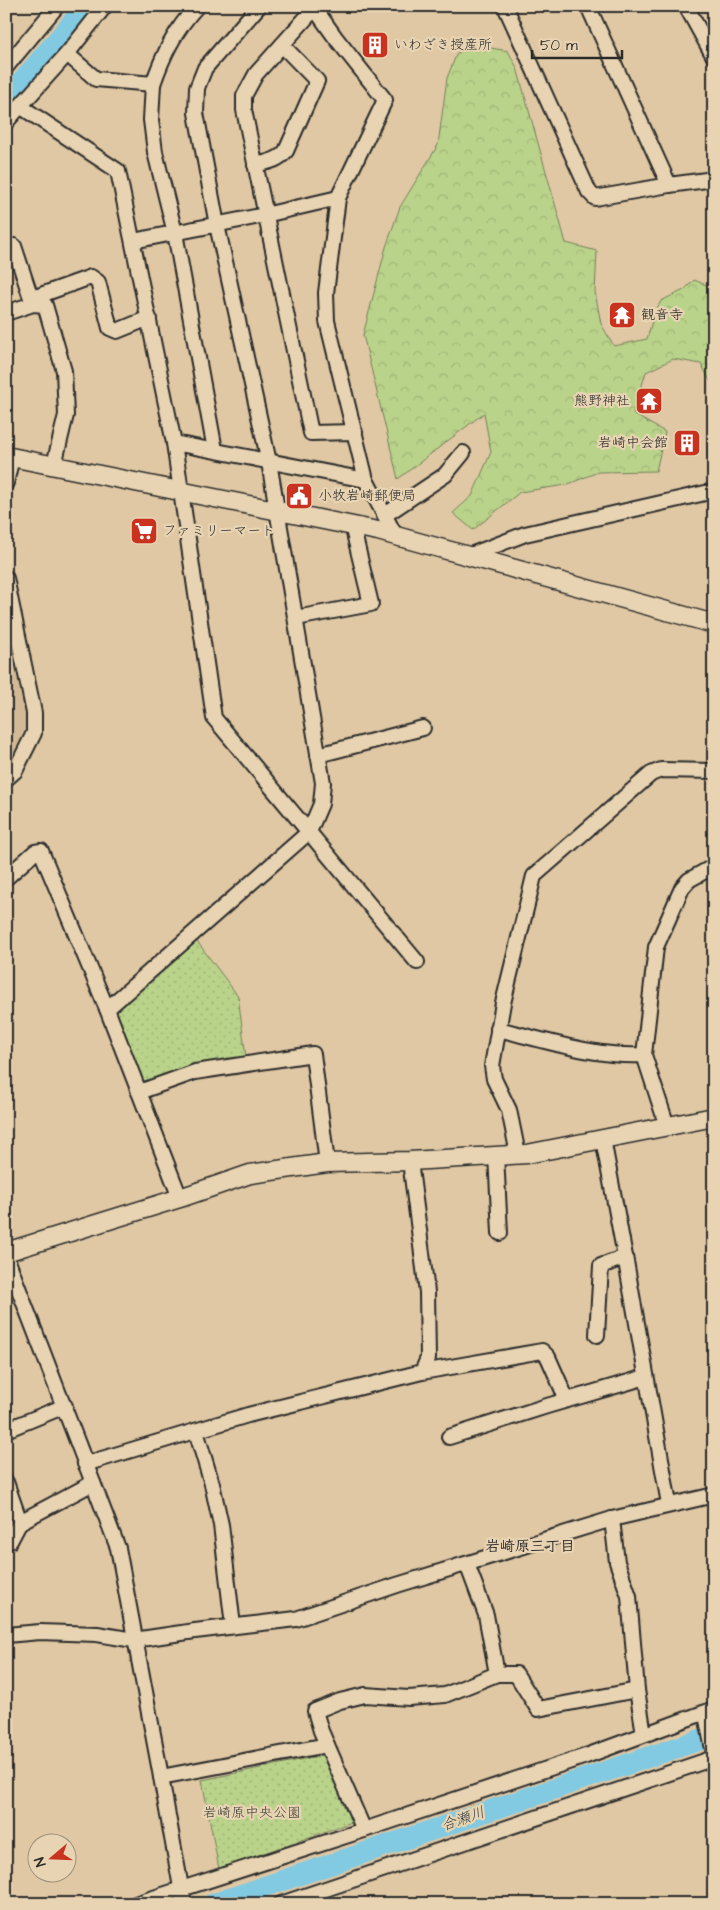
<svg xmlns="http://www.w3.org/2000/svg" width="720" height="1910" viewBox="0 0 720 1910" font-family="'Architects Daughter','Klee One',sans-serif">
	<defs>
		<pattern id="forest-crowns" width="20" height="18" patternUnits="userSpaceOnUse" patternTransform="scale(1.25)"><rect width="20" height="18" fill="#bad38a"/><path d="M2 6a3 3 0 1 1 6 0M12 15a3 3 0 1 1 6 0" fill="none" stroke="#a0b577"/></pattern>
		<pattern id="park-dots" width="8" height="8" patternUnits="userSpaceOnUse" patternTransform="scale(1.25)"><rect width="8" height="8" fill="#bad38a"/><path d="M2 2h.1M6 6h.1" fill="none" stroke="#a0b577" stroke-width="1.8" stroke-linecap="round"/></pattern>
	</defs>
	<rect width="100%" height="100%" fill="#e0c8a4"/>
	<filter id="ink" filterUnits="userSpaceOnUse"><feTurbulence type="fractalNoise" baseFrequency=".02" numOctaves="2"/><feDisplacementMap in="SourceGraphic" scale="10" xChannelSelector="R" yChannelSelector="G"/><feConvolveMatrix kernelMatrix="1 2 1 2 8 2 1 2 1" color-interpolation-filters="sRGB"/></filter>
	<g filter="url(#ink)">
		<path fill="#d3b995" d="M6 613 26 712 28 731 6 768Z"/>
		<g fill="url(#forest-crowns)" stroke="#727f5a">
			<path d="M480 46 508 51 517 68 566 243 597 251 595 292 601 324 614 346 647 339 654 314 661 301 684 290 694 280 714 288V388L701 364 673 359 646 372 633 414 665 432 656 471 598 472 566 485 520 492 473 530 453 513 472 496 491 452 484 413 398 479 363 335 386 247 400 207 438 145 447 78 457 53Z"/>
			<path d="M714 411V470L708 471 707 440Z"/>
		</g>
		<g fill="url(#park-dots)" stroke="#727f5a">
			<path d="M196 940 238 996 246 1057 191 1066 142 1084 112 1011Z"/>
			<path d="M324 1755 352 1822 219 1869 202 1780Z"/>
		</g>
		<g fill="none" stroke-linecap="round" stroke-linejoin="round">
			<path stroke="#5f8a99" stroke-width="4" d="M6 1903 7 1904"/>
			<g stroke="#81cae2" stroke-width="21">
				<path d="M6 100 86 6"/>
				<path d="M213 1904 714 1735"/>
			</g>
			<g stroke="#2b2b2b" stroke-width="18">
				<g id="minor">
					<path d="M313 6 335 37 385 100 338 198 326 293 327 321 366 480 395 535"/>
					<path d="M505 6 589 192 595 198 669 185"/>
					<path d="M588 6 669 185 714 179"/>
					<path d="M686 6 714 57"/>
					<path d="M315 8 256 74 244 96V110L311 433 355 432"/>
					<path d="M67 54 96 79 153 84 151 120 155 152 175 233 215 450"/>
					<path d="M6 67 57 6"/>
					<path d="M153 84C163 55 175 30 197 6"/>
					<path d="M20 106 118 171 174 443"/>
					<path d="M6 122 67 54 105 6"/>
					<path d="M255 165C267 162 278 161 286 151L317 81 282 45"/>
					<path d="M133 241 265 215 338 198"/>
					<path d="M14 246 33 304"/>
					<path d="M33 304 38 296 91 277 98 282 110 328 117 331 149 318"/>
					<path d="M6 313 33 304 45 305 64 371 66 415 54 465"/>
					<path d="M366 480 174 443 214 718 417 962"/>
					<path d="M6 483 12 457"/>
					<path d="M385 515 445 475 463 453"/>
					<path d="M468 556 525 534 714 491"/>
					<path d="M6 578 34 713V733L15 771 6 779"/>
					<path d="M296 618 371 604 352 525"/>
					<path d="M318 755 423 728"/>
					<path d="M6 878 35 852 41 851 107 1009 180 1198"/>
					<path d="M107 1009 309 832 321 804 323 783 269 462 217 225 196 113 197 88 205 68 259 6"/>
					<path d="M498 1029C544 1040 598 1058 644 1055"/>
					<path d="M139 1092 195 1072 313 1054 327 1163"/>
					<path d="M667 1126 644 1055 656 947 682 888 689 880 714 866"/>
					<path d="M603 1139 627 1267 669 1504"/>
					<path d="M518 1154 509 1110 494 1079 492 1066 503 1003 534 876 651 774 661 770 714 771"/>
					<path d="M496 1155 500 1233"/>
					<path d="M6 1256 118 1548 159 1766 184 1904"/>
					<path d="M597 1335 601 1266 625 1257"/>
					<path d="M422 1372 542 1351 548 1357 567 1400"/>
					<path d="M6 1430 65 1406"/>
					<path d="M196 1431 212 1484 221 1525 233 1626"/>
					<path d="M449 1437 547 1406 646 1377"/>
					<path d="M85 1464 248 1415 422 1372 428 1358 427 1292 410 1161"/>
					<path d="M6 1482 20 1522 10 1541"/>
					<path d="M612 1519 617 1562 629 1596 637 1690 644 1734"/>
					<path d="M20 1522 93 1483"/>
					<path d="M467 1564 486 1615 497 1674"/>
					<path d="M6 1635 40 1632 97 1634 134 1640 195 1631 296 1619 397 1585 612 1519 714 1495"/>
					<path d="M707 1720 714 1754"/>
					<path d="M161 1777 327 1745"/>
					<path d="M364 1830 321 1731 315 1711 340 1701 365 1695 409 1698 445 1695 497 1674H516L538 1709 637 1690"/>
					<path d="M135 1904 364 1830 586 1756 714 1709"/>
					<path d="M281 1904 714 1758"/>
				</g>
			</g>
			<g stroke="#2b2b2b" stroke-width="21">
				<g id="tertiary">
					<path d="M6 456 378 531 714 624"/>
					<path d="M6 1252 180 1198 250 1174 327 1163 410 1161 527 1154 714 1117"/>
				</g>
			</g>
			<use href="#minor" stroke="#e8d4b2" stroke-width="14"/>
			<use href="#tertiary" stroke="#e8d4b2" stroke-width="18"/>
		</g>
	</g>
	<defs>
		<g id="building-square" transform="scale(1.4375)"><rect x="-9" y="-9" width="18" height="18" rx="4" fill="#c8321e" stroke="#e8d4b2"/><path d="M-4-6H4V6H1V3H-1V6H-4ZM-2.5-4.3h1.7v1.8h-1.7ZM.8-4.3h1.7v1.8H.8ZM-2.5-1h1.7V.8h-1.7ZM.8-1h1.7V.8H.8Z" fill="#fff"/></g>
		<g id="temple-square" transform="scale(1.4375)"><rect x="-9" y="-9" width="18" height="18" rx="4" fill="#c8321e" stroke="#e8d4b2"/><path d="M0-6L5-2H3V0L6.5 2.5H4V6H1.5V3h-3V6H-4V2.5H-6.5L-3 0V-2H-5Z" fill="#fff"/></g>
		<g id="civic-square" transform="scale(1.4375)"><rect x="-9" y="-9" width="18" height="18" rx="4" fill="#c8321e" stroke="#e8d4b2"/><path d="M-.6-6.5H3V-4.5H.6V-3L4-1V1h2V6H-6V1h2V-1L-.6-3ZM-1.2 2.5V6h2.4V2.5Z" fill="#fff"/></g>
		<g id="supermarket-square" transform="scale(1.4375)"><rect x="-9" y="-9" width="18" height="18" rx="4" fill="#c8321e" stroke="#e8d4b2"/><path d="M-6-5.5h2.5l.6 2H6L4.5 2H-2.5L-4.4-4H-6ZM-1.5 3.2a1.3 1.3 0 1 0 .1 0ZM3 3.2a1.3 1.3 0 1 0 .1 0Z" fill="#fff"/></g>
	</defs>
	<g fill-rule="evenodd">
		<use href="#building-square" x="375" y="45"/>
		<use href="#temple-square" x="622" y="315"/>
		<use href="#temple-square" x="649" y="401"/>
		<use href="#building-square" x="687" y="443"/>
		<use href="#civic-square" x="299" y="496"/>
		<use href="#supermarket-square" x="144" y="531"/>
	</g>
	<g text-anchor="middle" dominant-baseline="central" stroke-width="4.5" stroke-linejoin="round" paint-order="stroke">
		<g font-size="14" fill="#2b2b2b" stroke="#e8d4b2" text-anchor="start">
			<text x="394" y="45">いわざき授産所</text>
			<text x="641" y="315">観音寺</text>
			<text x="630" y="401" text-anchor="end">熊野神社</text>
			<text x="668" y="443" text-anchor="end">岩崎中会館</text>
			<text x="318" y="496">小牧岩崎郵便局</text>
			<text x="163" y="531">ファミリーマート</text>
		</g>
		<g font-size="14" fill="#404439" stroke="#e8d4b2">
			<text x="252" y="1813">岩崎原中央公園</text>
		</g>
		<g font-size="15" font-weight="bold" fill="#2b2b2b" stroke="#e8d4b2">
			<text x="530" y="1546">岩崎原三丁目</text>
		</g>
		<g font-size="15" font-style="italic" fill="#384346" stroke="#e8d4b2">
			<text transform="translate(463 1819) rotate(-19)">合瀬川</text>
		</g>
	</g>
	<rect width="720" height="1910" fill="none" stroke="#e8d4b2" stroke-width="25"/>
	<rect x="12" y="12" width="695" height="1885" fill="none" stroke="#2b2b2b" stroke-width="2" filter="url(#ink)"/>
	<g transform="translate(52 1858) rotate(251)"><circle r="24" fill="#e8d4b2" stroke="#9c907c"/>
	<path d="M0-4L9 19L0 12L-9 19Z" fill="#c8321e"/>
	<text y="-8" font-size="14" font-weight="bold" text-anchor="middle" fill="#2b2b2b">N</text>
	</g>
	<path d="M532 50v8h90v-8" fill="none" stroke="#2b2b2b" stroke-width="2.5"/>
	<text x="540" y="50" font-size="15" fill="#2b2b2b" stroke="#e8d4b2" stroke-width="4" paint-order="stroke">50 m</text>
</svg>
